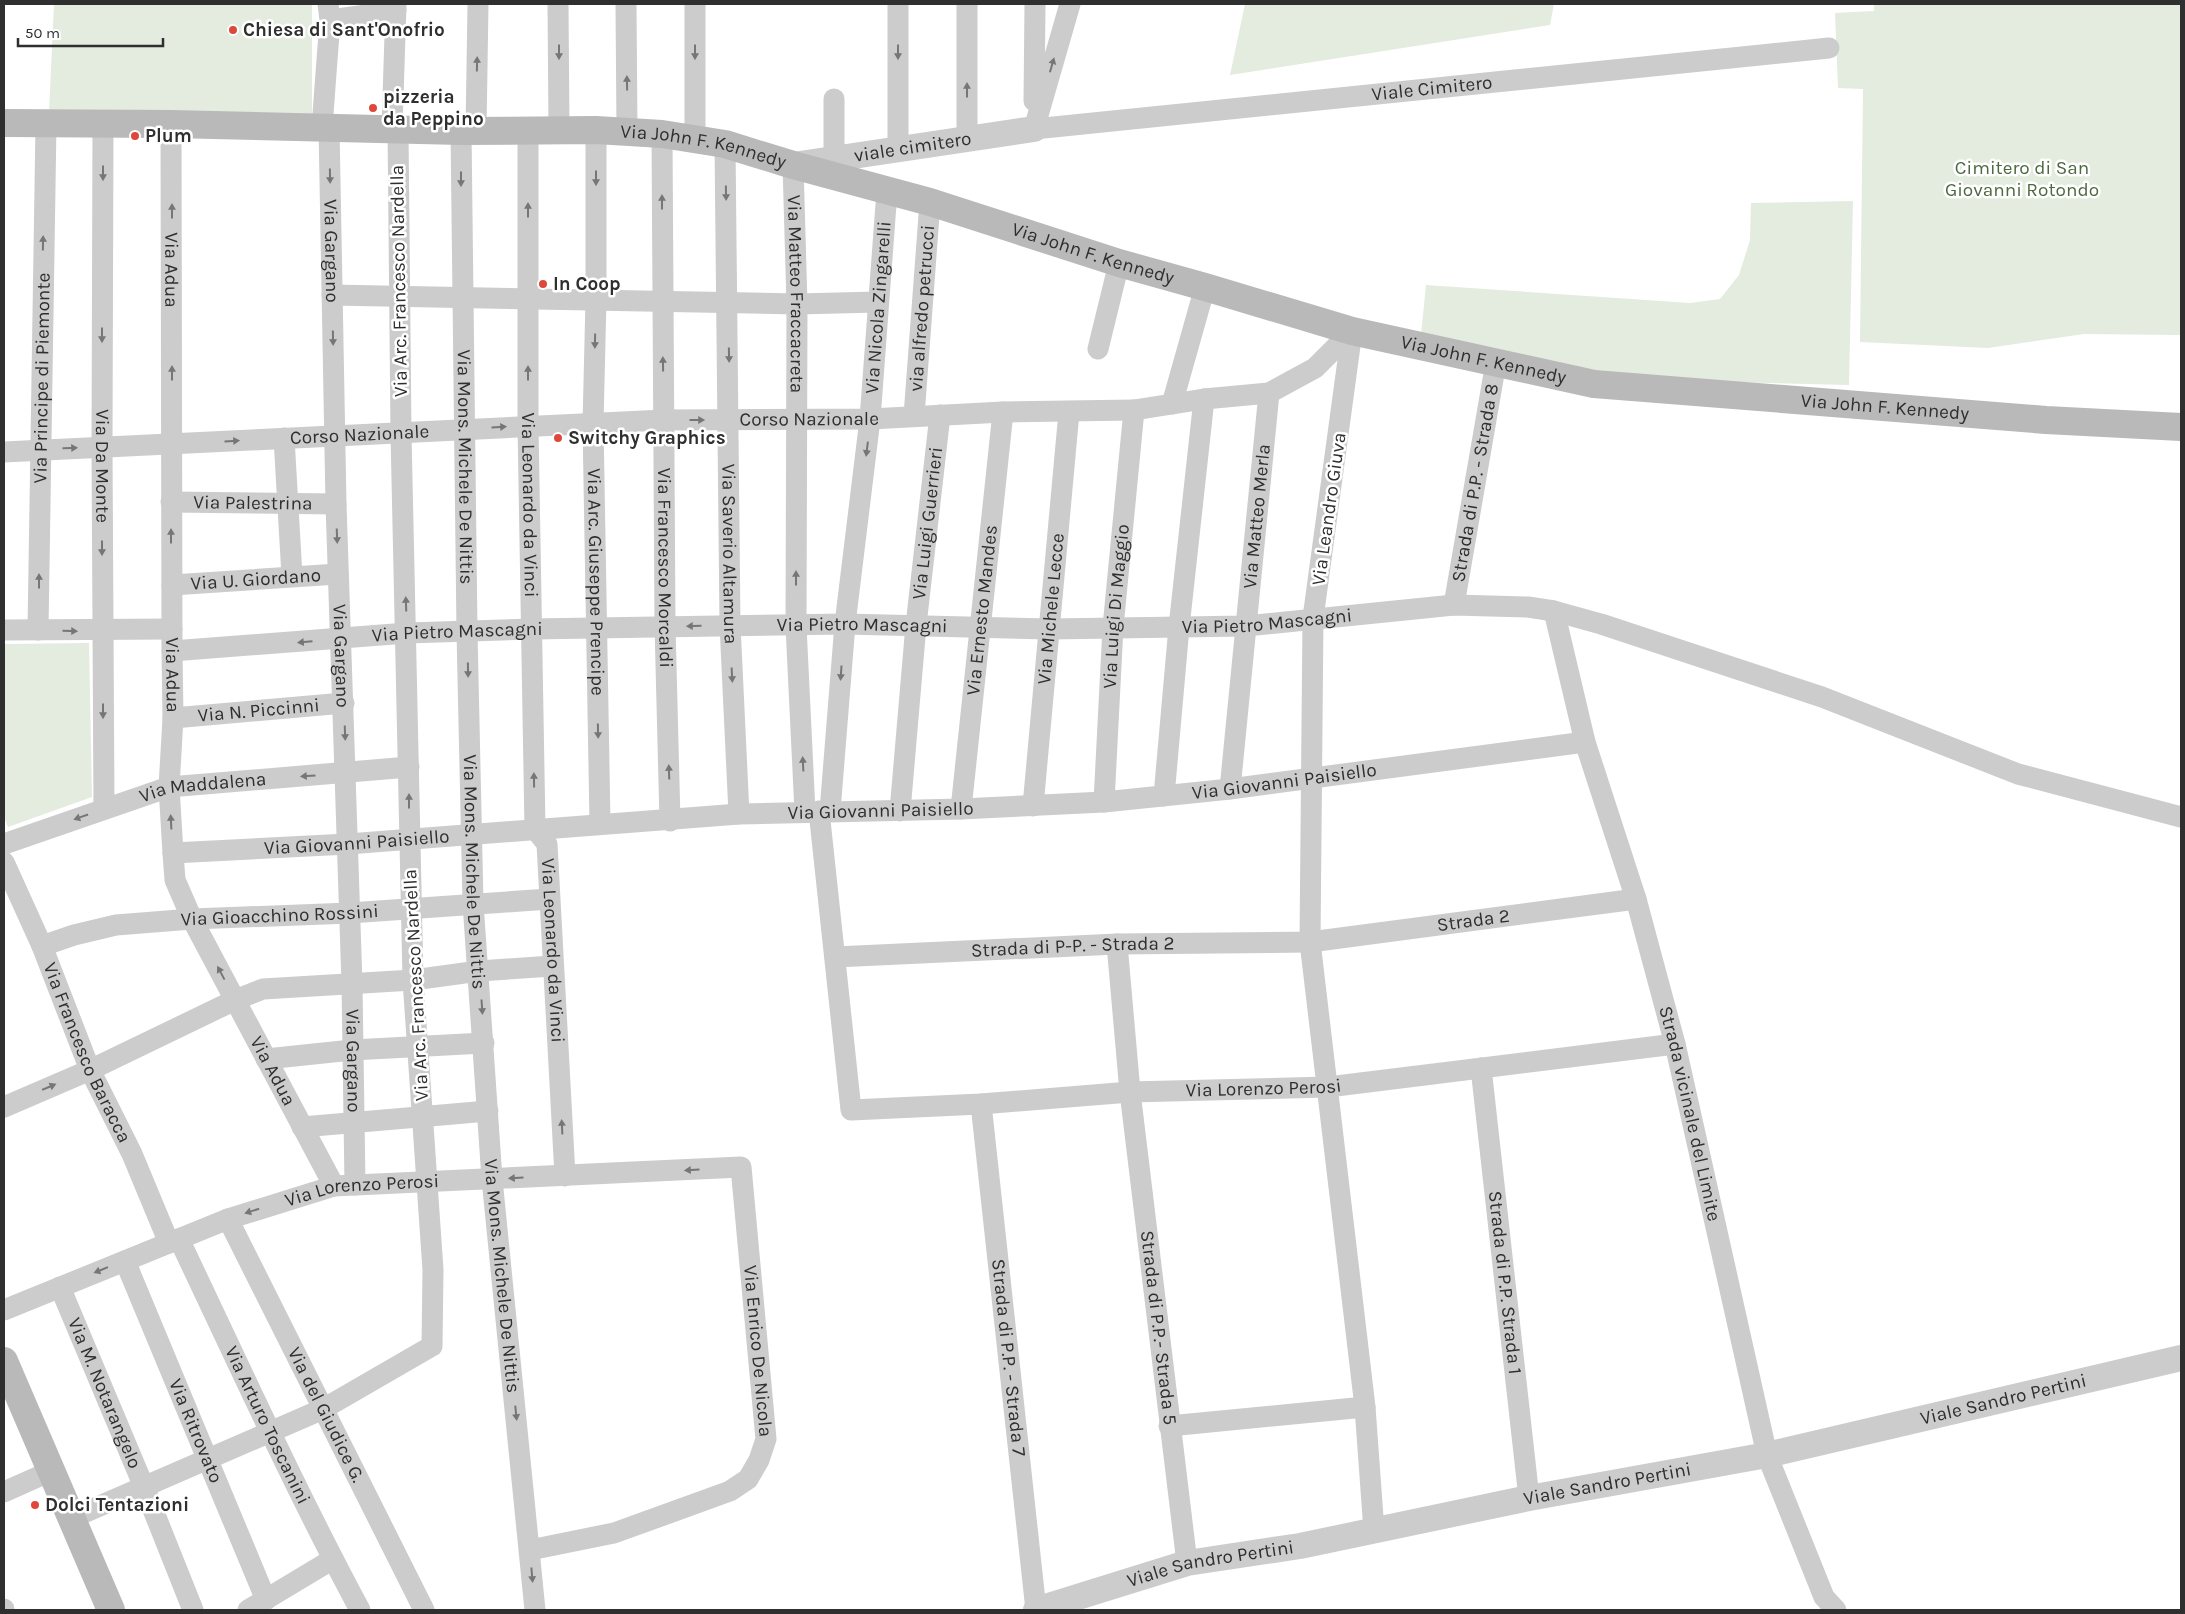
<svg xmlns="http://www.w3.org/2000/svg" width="2185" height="1614" viewBox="0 0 2185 1614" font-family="Karla,sans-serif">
	<rect width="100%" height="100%" fill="#fff"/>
	<g fill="#e3ecde">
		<path d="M54 4H312V115L49 113Z"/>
		<path d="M1245 4H1554L1550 25 1230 75Z"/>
		<path d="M1874 4H2181V335L2084 334 1988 348 1860 342 1863 89 1838 88 1835 13 1874 11Z"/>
		<path d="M1853 201 1849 385 1690 381 1593 375 1421 335 1426 285 1690 303 1720 299 1739 275 1750 240 1751 203Z"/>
		<path d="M89 643 92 797 8 827 4 817V644Z"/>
	</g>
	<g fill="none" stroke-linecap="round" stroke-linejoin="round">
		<g stroke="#ccc" stroke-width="21">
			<path d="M558 4 559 130"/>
			<path d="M626 4 627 132"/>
			<path d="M330 20 396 11"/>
			<path d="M1034 101 1035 4"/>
			<path id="s1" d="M103 124 102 447 104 809"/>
			<path id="s2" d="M171 124 172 651 173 718 169 787 173 853 175 880 192 919 334 1186"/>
			<path d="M322 127 330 20 328 4"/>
			<path id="s3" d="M329 127 336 504 352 984 355 1185"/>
			<path d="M392 128 396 4"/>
			<path id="s4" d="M1034 129 1829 48"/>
			<path d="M1034 129 1070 4"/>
			<path d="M476 130 478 4"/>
			<path id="s5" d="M528 130V426L535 829 547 844 565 1176"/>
			<path id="s6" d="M596 130V299L593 424 600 824"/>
			<path id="s7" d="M461 131 467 632 473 903 492 1179 535 1610"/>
			<path id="s8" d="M662 134 665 626 670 821"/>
			<path d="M695 139V4"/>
			<path d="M967 139V4"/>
			<path id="s9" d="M725 144 730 625 739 814"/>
			<path d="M898 150V4"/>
			<path d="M834 159V99"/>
			<path id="s10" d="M793 165 797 304 796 626 805 812"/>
			<path d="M332 295 797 304 878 302"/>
			<path d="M1352 331 1313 618 1310 942 1365 1407 1374 1531"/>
			<path d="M1098 349 1119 263"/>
			<path d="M1172 404 1205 287"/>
			<path id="s11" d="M914 416 930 202"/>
			<path d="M284 438 292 576"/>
			<path id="s12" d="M4 452 664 420 870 419 1003 412 1134 410 1204 399 1269 393 1315 368 1352 331"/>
			<path id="s13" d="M171 502 336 504"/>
			<path id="s14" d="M172 585 338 574"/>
			<path id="s15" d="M1454 605 1496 362"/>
			<path id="s16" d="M1554 611 1585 742 1636 899 1675 1044 1767 1455 1824 1597 1836 1610"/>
			<path d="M4 630 172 629"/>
			<path id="s17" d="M38 630 46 124"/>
			<path id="s18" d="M172 651 407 633 532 629 845 624 1050 629 1246 626 1454 605 1528 607 1554 611 1601 624 1822 697 2018 774 2181 817"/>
			<path id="s19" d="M173 718 344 703"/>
			<path id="s20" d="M1230 789 1269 393"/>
			<path d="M1164 796 1179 627 1204 399"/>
			<path id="s21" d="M1104 802 1113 627 1134 410"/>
			<path id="s22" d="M1033 806 1069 412"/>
			<path id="s23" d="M961 809 1003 412"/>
			<path id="s24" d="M819 811 851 1110 981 1104 1130 1092 1328 1087 1675 1044"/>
			<path id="s25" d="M830 811 845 624 870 419 887 191"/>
			<path id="s26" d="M900 811 916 625 940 415"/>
			<path id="s27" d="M4 844 169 787 409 767"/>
			<path id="s28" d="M173 853 348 844 739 814 961 809 1104 802 1230 789 1585 742"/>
			<path id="s29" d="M4 862 42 946 90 1070 132 1154 169 1243"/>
			<path id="s30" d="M1117 944 1130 1092 1187 1563"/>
			<path id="s31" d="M42 946 74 935 116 925 192 919 350 913 549 899"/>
			<path id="s32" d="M835 957 1117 944 1310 942 1636 899"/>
			<path d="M266 1059 352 1050 484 1043"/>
			<path id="s33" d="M1481 1068 1529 1498"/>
			<path id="s34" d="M981 1104 1036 1610"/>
			<path d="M4 1107 90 1070 235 1000 263 989 413 980 479 971 552 966"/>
			<path d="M302 1127 488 1111"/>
			<path id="s35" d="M228 1219 424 1610"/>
			<path id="s36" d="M179 1239C238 1363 295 1489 360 1610"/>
			<path id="s37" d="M125 1261 266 1600"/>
			<path id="s38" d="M60 1287 144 1487 193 1610"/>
			<path id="s39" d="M4 1310 228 1219 334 1186 741 1167 766 1439 759 1460 748 1479 730 1491 614 1533 530 1550"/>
			<path d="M1169 1426 1365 1407"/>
			<path d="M4 1492 51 1471"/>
			<path d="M72 1518 323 1409 432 1346 433 1270 413 980 401 434 398 128"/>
			<path d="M4 1609V1610"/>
			<path d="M248 1610 333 1559"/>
		</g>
		<g stroke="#ccc" stroke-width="26">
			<path id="s40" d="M793 165 1034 129"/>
			<path id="s41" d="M1036 1610 1187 1563 1300 1546 1529 1498 1767 1455 2181 1358"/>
		</g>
		<g stroke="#b9b9b9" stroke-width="28">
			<path id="s42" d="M4 123 171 124 461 131 596 130 662 134 725 144 793 165 930 202 1119 263 1205 287 1352 331 1594 384 2046 420 2181 427"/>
			<path d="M4 1361 111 1610"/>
		</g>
	</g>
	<defs><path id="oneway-solid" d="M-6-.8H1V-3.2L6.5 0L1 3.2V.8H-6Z" transform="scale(1.25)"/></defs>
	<g fill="#767676">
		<use href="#oneway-solid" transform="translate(559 52) rotate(90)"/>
		<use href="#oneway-solid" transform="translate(695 52) rotate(90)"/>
		<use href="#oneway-solid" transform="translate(898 52) rotate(90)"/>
		<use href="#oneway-solid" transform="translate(477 64) rotate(-89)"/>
		<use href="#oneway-solid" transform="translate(1052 65) rotate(-74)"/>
		<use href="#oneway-solid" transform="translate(627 83) rotate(-91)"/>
		<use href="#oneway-solid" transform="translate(967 90) rotate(-90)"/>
		<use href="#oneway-solid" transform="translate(103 173) rotate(90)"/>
		<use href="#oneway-solid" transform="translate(330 176) rotate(89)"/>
		<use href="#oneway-solid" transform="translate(596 178) rotate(90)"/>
		<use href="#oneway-solid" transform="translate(461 179) rotate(90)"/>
		<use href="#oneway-solid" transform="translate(726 193) rotate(89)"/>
		<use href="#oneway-solid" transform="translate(662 202) rotate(-90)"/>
		<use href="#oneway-solid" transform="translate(528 210) rotate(-90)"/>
		<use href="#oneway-solid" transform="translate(172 211) rotate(-90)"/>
		<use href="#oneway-solid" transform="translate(43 243) rotate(-89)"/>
		<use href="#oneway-solid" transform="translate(102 335) rotate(90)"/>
		<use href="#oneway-solid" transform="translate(333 338) rotate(89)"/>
		<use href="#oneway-solid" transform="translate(595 341) rotate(91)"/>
		<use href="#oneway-solid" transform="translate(729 355) rotate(89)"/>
		<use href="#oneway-solid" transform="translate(663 364) rotate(-91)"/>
		<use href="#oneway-solid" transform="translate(172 373) rotate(-90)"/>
		<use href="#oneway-solid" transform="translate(528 373) rotate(-90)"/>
		<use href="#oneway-solid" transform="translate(697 420)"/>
		<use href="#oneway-solid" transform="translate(499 427) rotate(-3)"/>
		<use href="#oneway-solid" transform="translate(232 441) rotate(-3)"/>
		<use href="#oneway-solid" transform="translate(70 448) rotate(-2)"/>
		<use href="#oneway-solid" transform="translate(867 449) rotate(97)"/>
		<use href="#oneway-solid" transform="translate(171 536) rotate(-90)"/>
		<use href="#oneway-solid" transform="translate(337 536) rotate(88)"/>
		<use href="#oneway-solid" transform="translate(102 548) rotate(90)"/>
		<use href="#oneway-solid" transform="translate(796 578) rotate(-90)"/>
		<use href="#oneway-solid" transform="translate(39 581) rotate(-90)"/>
		<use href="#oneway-solid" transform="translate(406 604) rotate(-92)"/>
		<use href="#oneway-solid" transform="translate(694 626) rotate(179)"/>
		<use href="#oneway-solid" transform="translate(70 631) rotate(1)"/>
		<use href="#oneway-solid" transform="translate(305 642) rotate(175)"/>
		<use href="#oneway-solid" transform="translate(468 670) rotate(89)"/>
		<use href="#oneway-solid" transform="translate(841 673) rotate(94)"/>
		<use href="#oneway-solid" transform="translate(732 675) rotate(87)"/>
		<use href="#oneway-solid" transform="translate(103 711) rotate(90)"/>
		<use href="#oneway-solid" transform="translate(598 731) rotate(89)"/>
		<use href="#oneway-solid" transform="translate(345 733) rotate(88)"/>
		<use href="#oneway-solid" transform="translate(803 764) rotate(-93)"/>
		<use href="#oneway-solid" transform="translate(669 772) rotate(-92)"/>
		<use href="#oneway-solid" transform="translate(308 776) rotate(176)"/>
		<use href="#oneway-solid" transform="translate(534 780) rotate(-91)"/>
		<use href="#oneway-solid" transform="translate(409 801) rotate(-90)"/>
		<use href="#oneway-solid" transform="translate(81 817) rotate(161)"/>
		<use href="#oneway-solid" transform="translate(171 822) rotate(-93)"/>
		<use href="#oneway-solid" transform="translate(221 973) rotate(-118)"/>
		<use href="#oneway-solid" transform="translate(482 1007) rotate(86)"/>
		<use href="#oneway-solid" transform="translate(49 1087) rotate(-23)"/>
		<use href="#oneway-solid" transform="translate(562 1127) rotate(-93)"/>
		<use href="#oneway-solid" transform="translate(692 1170) rotate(177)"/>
		<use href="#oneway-solid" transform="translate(516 1178) rotate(177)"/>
		<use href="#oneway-solid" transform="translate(252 1211) rotate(163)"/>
		<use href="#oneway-solid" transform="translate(101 1270) rotate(158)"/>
		<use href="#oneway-solid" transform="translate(516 1413) rotate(84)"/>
		<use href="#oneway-solid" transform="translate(532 1575) rotate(85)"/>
	</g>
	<g fill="#dd483b" stroke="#fff" stroke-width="2">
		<circle cx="233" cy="30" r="5"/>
		<circle cx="373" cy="108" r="5"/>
		<circle cx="135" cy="136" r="5"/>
		<circle cx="543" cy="284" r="5"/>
		<circle cx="558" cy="438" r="5"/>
		<circle cx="35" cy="1505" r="5"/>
	</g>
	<g text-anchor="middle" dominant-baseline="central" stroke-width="5" stroke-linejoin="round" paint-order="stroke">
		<g font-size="19" font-weight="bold" fill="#2f2f2f" stroke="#fff" text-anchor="start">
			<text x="243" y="30">Chiesa di Sant'Onofrio</text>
			<text x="383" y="97">pizzeria<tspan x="383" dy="22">da Peppino</tspan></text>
			<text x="145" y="136">Plum</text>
			<text x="553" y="284">In Coop</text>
			<text x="568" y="438">Switchy Graphics</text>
			<text x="45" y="1505">Dolci Tentazioni</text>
		</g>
		<g font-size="19" fill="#2f2f2f" stroke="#fff">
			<text stroke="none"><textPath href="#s4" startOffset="400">Viale Cimitero</textPath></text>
			<text stroke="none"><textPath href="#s40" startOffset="121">viale cimitero</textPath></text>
			<text stroke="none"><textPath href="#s42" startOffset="701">Via John F. Kennedy</textPath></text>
			<text stroke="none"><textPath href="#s3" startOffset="124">Via Gargano</textPath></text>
			<text stroke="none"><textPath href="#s42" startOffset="1106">Via John F. Kennedy</textPath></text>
			<text stroke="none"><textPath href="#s2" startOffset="146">Via Adua</textPath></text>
			<text transform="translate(399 281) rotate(-91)">Via Arc. Francesco Nardella</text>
			<text stroke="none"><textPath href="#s10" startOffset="129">Via Matteo Fraccacreta</textPath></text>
			<text stroke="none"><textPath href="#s25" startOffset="506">Via Nicola Zingarelli</textPath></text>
			<text stroke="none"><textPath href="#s11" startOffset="108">via alfredo petrucci</textPath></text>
			<text stroke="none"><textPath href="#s42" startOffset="1511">Via John F. Kennedy</textPath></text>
			<text stroke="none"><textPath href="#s17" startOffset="252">Via Principe di Piemonte</textPath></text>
			<text stroke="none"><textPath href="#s42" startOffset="1916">Via John F. Kennedy</textPath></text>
			<text stroke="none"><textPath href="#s12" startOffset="806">Corso Nazionale</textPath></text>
			<text stroke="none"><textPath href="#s12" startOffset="356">Corso Nazionale</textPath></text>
			<text stroke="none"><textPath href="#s1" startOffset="342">Via Da Monte</textPath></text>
			<text stroke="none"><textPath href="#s7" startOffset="336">Via Mons. Michele De Nittis</textPath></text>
			<text stroke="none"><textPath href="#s15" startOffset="124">Strada di P.P. - Strada 8</textPath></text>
			<text stroke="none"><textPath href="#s13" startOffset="82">Via Palestrina</textPath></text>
			<text stroke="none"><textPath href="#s5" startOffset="375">Via Leonardo da Vinci</textPath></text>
			<text transform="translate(1329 509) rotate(-82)">Via Leandro Giuva</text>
			<text stroke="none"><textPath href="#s20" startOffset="274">Via Matteo Merla</textPath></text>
			<text stroke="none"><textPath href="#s26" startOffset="289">Via Luigi Guerrieri</textPath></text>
			<text stroke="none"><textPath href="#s9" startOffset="410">Via Saverio Altamura</textPath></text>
			<text stroke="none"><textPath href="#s8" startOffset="434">Via Francesco Morcaldi</textPath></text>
			<text stroke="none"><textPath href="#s14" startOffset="84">Via U. Giordano</textPath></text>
			<text stroke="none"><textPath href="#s6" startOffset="452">Via Arc. Giuseppe Prencipe</textPath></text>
			<text stroke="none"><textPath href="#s21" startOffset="196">Via Luigi Di Maggio</textPath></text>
			<text stroke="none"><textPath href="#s22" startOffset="198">Via Michele Lecce</textPath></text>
			<text stroke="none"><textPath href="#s23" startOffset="200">Via Ernesto Mandes</textPath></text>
			<text stroke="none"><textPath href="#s18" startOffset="1096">Via Pietro Mascagni</textPath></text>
			<text stroke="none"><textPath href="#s18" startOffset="691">Via Pietro Mascagni</textPath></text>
			<text stroke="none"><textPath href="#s18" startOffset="286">Via Pietro Mascagni</textPath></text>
			<text stroke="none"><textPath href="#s3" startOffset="529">Via Gargano</textPath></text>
			<text stroke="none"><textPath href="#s2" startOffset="551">Via Adua</textPath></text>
			<text stroke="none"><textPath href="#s19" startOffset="86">Via N. Piccinni</textPath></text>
			<text stroke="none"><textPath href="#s28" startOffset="1114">Via Giovanni Paisiello</textPath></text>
			<text stroke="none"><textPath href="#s27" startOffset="208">Via Maddalena</textPath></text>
			<text stroke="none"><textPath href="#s28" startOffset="709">Via Giovanni Paisiello</textPath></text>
			<text stroke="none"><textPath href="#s28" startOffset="184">Via Giovanni Paisiello</textPath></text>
			<text stroke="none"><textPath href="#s7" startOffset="741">Via Mons. Michele De Nittis</textPath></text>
			<text stroke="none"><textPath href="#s31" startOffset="241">Via Gioacchino Rossini</textPath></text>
			<text stroke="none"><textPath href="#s32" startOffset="640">Strada 2</textPath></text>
			<text stroke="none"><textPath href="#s32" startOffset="238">Strada di P-P. - Strada 2</textPath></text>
			<text stroke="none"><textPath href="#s5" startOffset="825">Via Leonardo da Vinci</textPath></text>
			<text transform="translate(416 985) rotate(-93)">Via Arc. Francesco Nardella</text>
			<text stroke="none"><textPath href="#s29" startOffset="208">Via Francesco Baracca</textPath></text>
			<text stroke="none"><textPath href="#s3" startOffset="934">Via Gargano</textPath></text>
			<text stroke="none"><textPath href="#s2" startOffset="971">Via Adua</textPath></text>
			<text stroke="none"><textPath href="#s24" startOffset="714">Via Lorenzo Perosi</textPath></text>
			<text stroke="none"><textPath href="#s16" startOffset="521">Strada vicinale del Limite</textPath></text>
			<text stroke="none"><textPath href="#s39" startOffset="380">Via Lorenzo Perosi</textPath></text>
			<text stroke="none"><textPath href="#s7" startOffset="1146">Via Mons. Michele De Nittis</textPath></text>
			<text stroke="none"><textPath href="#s33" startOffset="216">Strada di P.P. Strada 1</textPath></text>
			<text stroke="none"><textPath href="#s30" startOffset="386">Strada di P.P.- Strada 5</textPath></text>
			<text stroke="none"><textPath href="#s39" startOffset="945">Via Enrico De Nicola</textPath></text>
			<text stroke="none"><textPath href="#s34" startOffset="255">Strada di P.P. - Strada 7</textPath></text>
			<text stroke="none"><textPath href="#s38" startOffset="115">Via M. Notarangelo</textPath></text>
			<text stroke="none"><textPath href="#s41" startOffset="991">Viale Sandro Pertini</textPath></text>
			<text stroke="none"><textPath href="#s35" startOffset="219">Via del Giudice G.</textPath></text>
			<text stroke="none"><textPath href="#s36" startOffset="206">Via Arturo Toscanini</textPath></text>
			<text stroke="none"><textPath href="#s37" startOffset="184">Via Ritrovato</textPath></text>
			<text stroke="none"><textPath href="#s41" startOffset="586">Viale Sandro Pertini</textPath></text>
			<text stroke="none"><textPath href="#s41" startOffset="181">Viale Sandro Pertini</textPath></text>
		</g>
		<g font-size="19" fill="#4c693f" stroke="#fff">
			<text x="2022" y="168">Cimitero di San<tspan x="2022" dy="22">Giovanni Rotondo</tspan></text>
		</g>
	</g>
	<rect width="2185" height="1614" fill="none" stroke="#2f2f2f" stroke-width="10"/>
	<path d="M18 38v8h145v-8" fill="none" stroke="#2f2f2f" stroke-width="2.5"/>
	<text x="25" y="38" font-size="15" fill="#2f2f2f" stroke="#ffffff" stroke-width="4" paint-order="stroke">50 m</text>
</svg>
